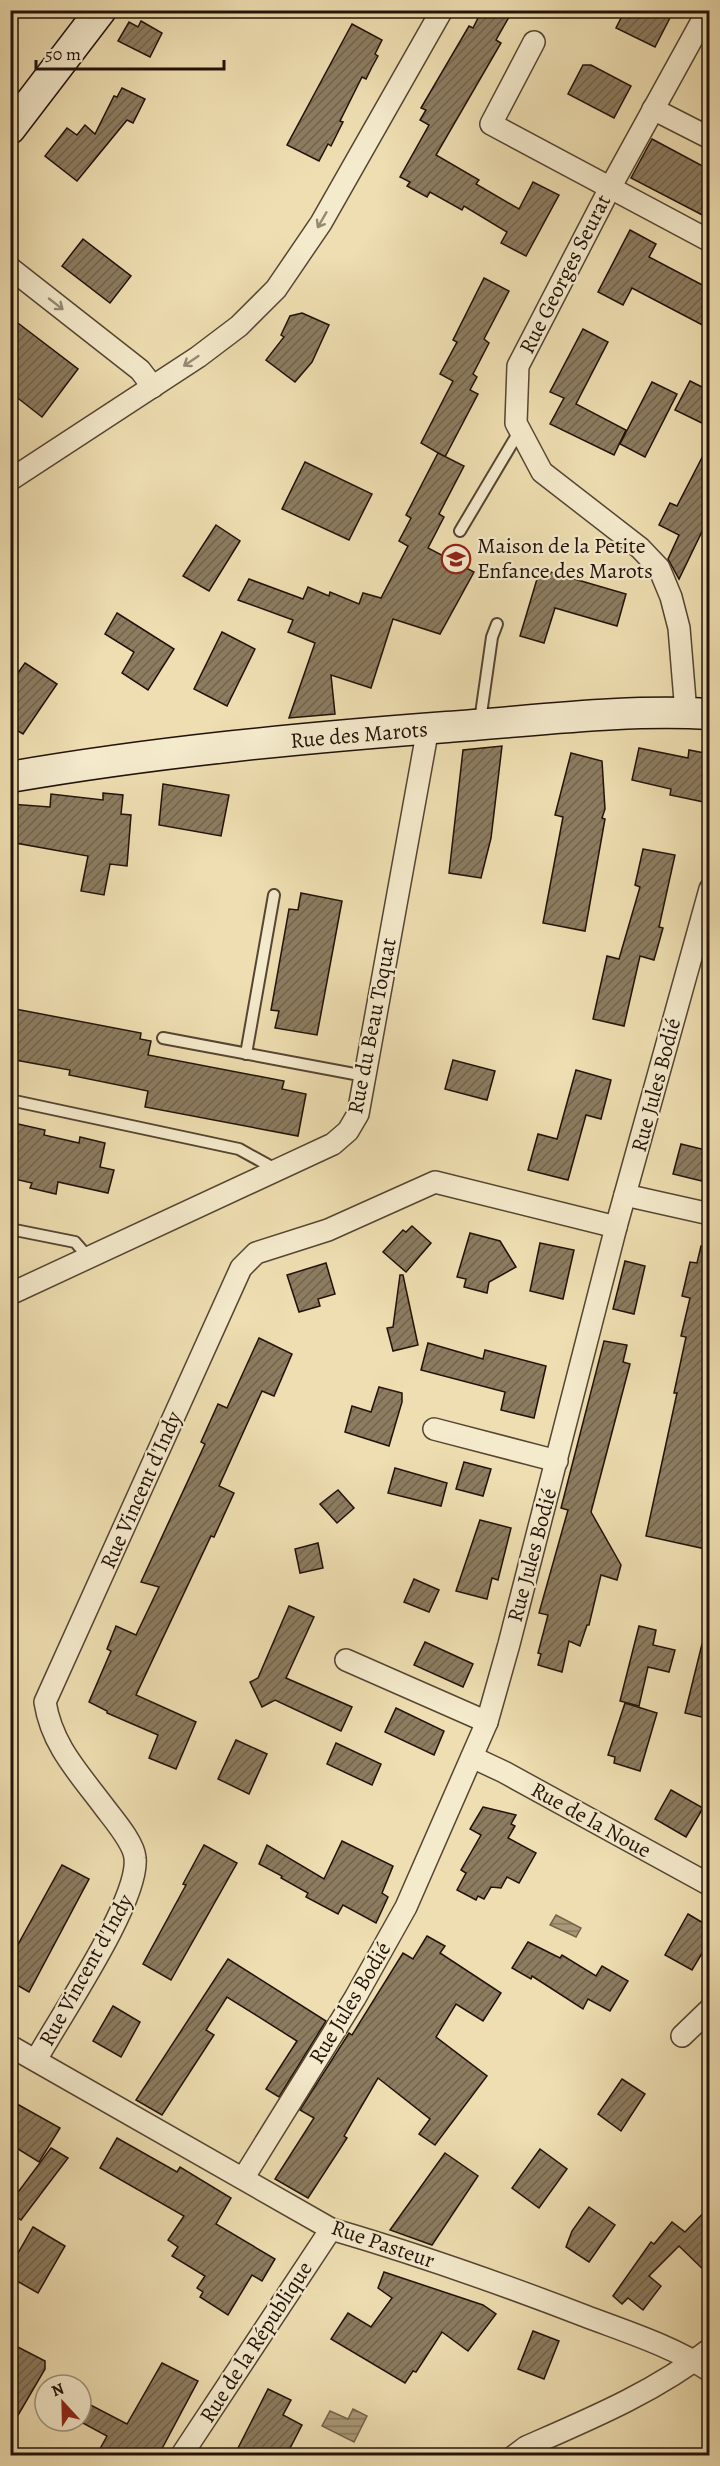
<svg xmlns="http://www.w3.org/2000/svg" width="720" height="2466" viewBox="0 0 720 2466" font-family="Alegreya,serif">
	<defs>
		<pattern id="water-rules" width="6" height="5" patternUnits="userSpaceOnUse" patternTransform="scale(1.5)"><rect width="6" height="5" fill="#a99978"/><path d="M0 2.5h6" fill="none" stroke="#897b60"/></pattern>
		<pattern id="building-hatch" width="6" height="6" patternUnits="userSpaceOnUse" patternTransform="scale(1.5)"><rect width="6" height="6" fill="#8c7c60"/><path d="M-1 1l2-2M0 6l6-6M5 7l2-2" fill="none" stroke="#72644d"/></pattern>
	</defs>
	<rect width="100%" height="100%" fill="#eedeb1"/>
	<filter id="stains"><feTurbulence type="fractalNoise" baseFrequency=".00333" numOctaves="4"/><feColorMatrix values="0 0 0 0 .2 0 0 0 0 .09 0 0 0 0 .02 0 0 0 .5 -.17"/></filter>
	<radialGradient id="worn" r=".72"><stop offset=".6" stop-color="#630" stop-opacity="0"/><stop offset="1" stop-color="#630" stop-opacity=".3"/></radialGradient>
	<g fill="url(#water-rules)" stroke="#73634b" stroke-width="1.5">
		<path d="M556 1915 581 1928 576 1937 550 1925Z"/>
		<path d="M353 2409 367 2416 354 2442 322 2426 330 2411 348 2419Z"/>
	</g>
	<g fill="url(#building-hatch)" stroke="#221208" stroke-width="1.5">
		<path d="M482 10H513L496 40 501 43 436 155 479 180 476 184 519 209 533 182 559 195 526 256 501 243 507 232 464 206 462 210 430 192 427 197 407 186 410 182 400 177 429 125 420 120 426 110 421 108 469 26 473 28Z"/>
		<path d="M625 10H674L655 47 616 28Z"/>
		<path d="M141 21 162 33 150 57 118 41 129 22 138 27Z"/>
		<path d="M352 24 382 40 375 54 378 56 372 67 366 79 362 77 340 121 343 122 331 146 328 144 319 161 287 145Z"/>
		<path d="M583 65H591L631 86 614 118 568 94Z"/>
		<path d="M122 88 145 99 133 123 127 120 77 181 45 156 67 128 77 135 85 125 95 134 114 96 117 97Z"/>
		<path d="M652 139 710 170V219L631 178Z"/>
		<path d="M630 230 656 244 649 257 710 289V329L632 288 623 305 598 292Z"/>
		<path d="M83 239 131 276 110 303 62 266Z"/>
		<path d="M484 278 509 291 484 339 489 343 473 374 477 377 470 390 478 394 445 457 421 443 453 381 440 374 457 342 453 340Z"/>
		<path d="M302 313 329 325 312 362 295 382 266 360 284 337 281 335 290 316Z"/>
		<path d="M10 317 78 369 42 417 10 392Z"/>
		<path d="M583 329 608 342 576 404 626 430 614 455 550 424 564 398 550 392Z"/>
		<path d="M690 381 710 391V427L675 410Z"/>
		<path d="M652 382 677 394 645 457 620 444Z"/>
		<path d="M710 442V515L679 579 668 559 679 535 659 525 670 503 677 506Z"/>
		<path d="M438 453 464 466 439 514 444 517 428 548 474 572 440 634 393 619 371 688 331 675 335 714 289 718 315 643 288 632 293 620 238 600 249 579 303 599 308 587 329 596 330 592 359 604 363 593 381 598 408 546 399 541 411 518 406 515Z"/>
		<path d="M305 462 372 494 349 540 282 509Z"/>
		<path d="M216 525 240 541 209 591 183 576Z"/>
		<path d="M540 569 626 594 617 626 555 608 544 643 520 636Z"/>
		<path d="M117 613 174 649 148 690 122 673 134 652 105 634Z"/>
		<path d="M222 632 255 649 227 706 194 689Z"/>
		<path d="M25 663 57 684 23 734 10 726V684Z"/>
		<path d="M502 746 491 838 481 878 449 873 463 750Z"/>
		<path d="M639 748 688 758 689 750 710 754V778L704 802 670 795 671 789 632 780Z"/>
		<path d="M571 753 602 761 605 809 602 818 605 819 585 931 543 923 563 817 555 815Z"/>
		<path d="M163 784 229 795 221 836 159 825Z"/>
		<path d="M103 793 123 795 121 814 131 815 127 866 110 864 104 895 81 891 88 856 10 842V804L50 807 51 794 103 800Z"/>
		<path d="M643 849 675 855 659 927 663 928 654 960 640 956 624 1026 593 1019 607 956 619 959 640 887 635 885Z"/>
		<path d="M301 893 342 901 317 1035 275 1028 279 1011 271 1010 289 909 298 910Z"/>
		<path d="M10 1008 141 1033 140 1039 151 1041 148 1055 284 1081 282 1089 306 1094 298 1136 145 1107 148 1091 69 1075 70 1070 10 1059Z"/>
		<path d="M453 1060 495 1071 487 1100 445 1089Z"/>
		<path d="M576 1070 611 1080 601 1119 586 1115 568 1180 528 1170 538 1134 557 1139Z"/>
		<path d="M18 1124 45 1130 44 1135 79 1143 80 1137 105 1143 100 1167 114 1170 108 1193 58 1182 56 1194 30 1188 32 1183 10 1178V1128L16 1130Z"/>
		<path d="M681 1144 710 1151V1183L673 1174Z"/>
		<path d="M412 1226 431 1243 406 1272 383 1252 403 1230 406 1232Z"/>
		<path d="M470 1233 500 1241 516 1267 489 1282 487 1293 464 1287 466 1279 457 1277Z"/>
		<path d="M540 1243 574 1250 563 1299 530 1291Z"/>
		<path d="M701 1246 710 1247V1550L646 1536 677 1393H674L686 1337 681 1336 690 1298 682 1296 690 1262 697 1263Z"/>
		<path d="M625 1261 645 1266 634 1314 613 1309Z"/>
		<path d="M326 1263 335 1294 318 1299 320 1306 299 1312 287 1275Z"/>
		<path d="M400 1275H403L418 1345 393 1351 387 1328 393 1327Z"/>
		<path d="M259 1338 292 1354 274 1396 262 1391 219 1486 234 1493 214 1537 211 1536 136 1695 196 1722 176 1769 149 1758 158 1735 107 1713V1711L89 1702 111 1651 107 1649 116 1626 136 1635 159 1587 141 1582 205 1444 201 1442 218 1404 227 1408Z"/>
		<path d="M604 1341 627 1345 623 1362 630 1364 591 1512 621 1565 617 1580 601 1575 589 1625H587L580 1646 569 1641 562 1672 538 1665 541 1654 538 1653 548 1615 539 1613 568 1510 561 1508Z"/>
		<path d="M428 1343 483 1359 485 1350 546 1366 534 1418 501 1410 505 1392 421 1370Z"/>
		<path d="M379 1387 402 1393V1402L389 1446 345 1432 352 1406 371 1412Z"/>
		<path d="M464 1462 491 1469 483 1496 456 1489Z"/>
		<path d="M395 1468 447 1483 441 1506 388 1493Z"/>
		<path d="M338 1490 354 1508 337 1523 320 1504Z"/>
		<path d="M480 1520 511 1528 498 1580 492 1578 487 1599 456 1591Z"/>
		<path d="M318 1543 323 1568 300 1573 295 1549Z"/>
		<path d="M414 1579 439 1590 429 1612 404 1602Z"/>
		<path d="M289 1606 314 1617 286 1678 352 1707 341 1731 275 1700 262 1707 250 1682 258 1678Z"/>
		<path d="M639 1626 656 1630 653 1645 675 1650 669 1672 648 1667 639 1706 620 1701Z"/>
		<path d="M425 1642 473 1664 463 1687 414 1665Z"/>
		<path d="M702 1644H710V1719L685 1713Z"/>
		<path d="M625 1703 657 1713 640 1771 614 1763 615 1757 608 1755Z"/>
		<path d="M396 1708 444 1731 434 1755 385 1732Z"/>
		<path d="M236 1740 267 1754 249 1794 218 1779Z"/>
		<path d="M336 1743 381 1764 372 1785 327 1764Z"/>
		<path d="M671 1790 703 1808 686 1837 655 1819Z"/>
		<path d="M483 1807 516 1815 511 1824 515 1826 508 1838 536 1853 519 1883 507 1877 501 1888 491 1887 484 1899 478 1896 476 1900 457 1890 466 1873 461 1870 481 1835 470 1829Z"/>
		<path d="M342 1841 393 1866 382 1893 388 1897 376 1923 343 1905 338 1914 306 1897 308 1893 281 1878 282 1876 259 1864 267 1845 324 1879Z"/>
		<path d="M204 1845 237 1863 171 1980 143 1964 186 1885 183 1884Z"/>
		<path d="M62 1865 89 1879 29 1992 10 1981V1959Z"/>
		<path d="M688 1914 710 1927V1940L692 1970 665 1955Z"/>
		<path d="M427 1936 445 1946 440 1953 501 1993 483 2021 456 2004 436 2037 487 2076 435 2145 419 2134 430 2119 378 2078 344 2136 347 2138 308 2198 275 2179 314 2118 300 2110 349 2033 352 2035 403 1953 413 1959Z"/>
		<path d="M528 1942 560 1958 562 1955 596 1976 602 1966 628 1981 610 2011 588 1999 583 2009 532 1976 531 1979 512 1968Z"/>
		<path d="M228 1959 326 2021 279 2097 266 2089 297 2041 227 1997 206 2030 214 2035 162 2115 136 2100Z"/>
		<path d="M113 2006 140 2022 121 2057 93 2041Z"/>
		<path d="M622 2079 645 2094 621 2131 598 2114Z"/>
		<path d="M10 2100 60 2128 39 2162 10 2144Z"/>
		<path d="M117 2138 177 2172 180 2167 231 2198 216 2224 275 2259 262 2281 252 2275 228 2315 200 2297 203 2292 197 2288 205 2276 172 2256 178 2247 168 2240 184 2216 100 2168Z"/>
		<path d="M51 2148 68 2158 21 2220 10 2212V2203Z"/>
		<path d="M540 2149 567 2169 539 2208 512 2188Z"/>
		<path d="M445 2153 478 2176 432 2245 390 2230Z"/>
		<path d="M710 2206V2276L679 2246 649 2276 661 2286 643 2310 628 2298 622 2304 613 2296 651 2242 654 2244 672 2222 685 2232Z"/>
		<path d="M589 2207 615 2225 589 2262 566 2247 572 2231Z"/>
		<path d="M33 2227 65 2246 38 2293 10 2277V2267Z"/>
		<path d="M384 2272 483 2305 496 2314 468 2351 442 2332 416 2372 413 2371 405 2383 331 2339 348 2313 371 2327 392 2298 378 2288Z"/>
		<path d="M533 2331 559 2341 544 2379 518 2369Z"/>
		<path d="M10 2343 45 2361V2369L10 2429Z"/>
		<path d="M162 2363 198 2381 158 2456H96L107 2436 81 2422V2400L127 2424Z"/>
		<path d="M268 2389 291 2400 283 2415 302 2425 286 2456H234Z"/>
	</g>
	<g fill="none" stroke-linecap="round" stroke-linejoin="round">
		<g stroke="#554532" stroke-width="14">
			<g id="lane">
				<path d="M460 531 520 430"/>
				<path d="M480 721 492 637 497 624"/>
				<path d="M163 1038 365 1076"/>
				<path d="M246 1054 274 895"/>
				<path d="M10 1100 239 1149 277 1170"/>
				<path d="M10 1229 75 1242 89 1258"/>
			</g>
		</g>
		<g stroke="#554532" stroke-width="24">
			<g id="street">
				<path d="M534 42 491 124 710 241"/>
				<path d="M653 109 710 138"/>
				<path d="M10 268 140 370 153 387"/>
				<path d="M10 480 198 357 239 326 276 289 321 223 442 10"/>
				<path d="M686 713 679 628 671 597 659 568 640 548 542 472 516 423 518 366 610 188 708 10"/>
				<path d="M625 1195 710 1214"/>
				<path d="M10 1294 333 1144 348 1131 358 1114 428 728"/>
				<path d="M434 1429 557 1461"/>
				<path d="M346 1660 487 1722"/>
				<path d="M472 1757 504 1772 710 1885"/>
				<path d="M682 2036 710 2009"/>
				<path d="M10 2046 331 2229C417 2254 502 2284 585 2316 627 2332 672 2346 710 2371"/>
				<path d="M36 2060C59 2018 140 1900 135 1858 134 1843 114 1820 105 1808 79 1773 52 1746 45 1702L241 1268 256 1253 328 1230 435 1182 616 1227"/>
				<path d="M244 2177 355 1998 406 1907 487 1722 509 1644 616 1227 710 889"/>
				<path d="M181 2456 331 2229"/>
				<path d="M514 2456 526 2447C590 2419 655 2392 710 2349"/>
			</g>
		</g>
		<g stroke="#221208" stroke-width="33">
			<g id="secondary">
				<path d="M10 129 101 10"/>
				<path d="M10 777C155 752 301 738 447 727 534 721 623 709 710 714"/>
			</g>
		</g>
		<use href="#lane" stroke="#f4eacc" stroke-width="10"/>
		<use href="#street" stroke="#f4eacc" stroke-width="21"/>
		<use href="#secondary" stroke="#f4eacc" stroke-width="30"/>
	</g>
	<defs><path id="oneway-shaft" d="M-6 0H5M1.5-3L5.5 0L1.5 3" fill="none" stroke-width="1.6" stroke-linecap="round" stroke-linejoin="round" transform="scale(1.5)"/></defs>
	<g stroke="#968974">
		<use href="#oneway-shaft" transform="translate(322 220) rotate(120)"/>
		<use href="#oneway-shaft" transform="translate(56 304) rotate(38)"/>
		<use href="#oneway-shaft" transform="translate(191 361) rotate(146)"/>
	</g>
	<defs>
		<g id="school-ring" transform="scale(1.5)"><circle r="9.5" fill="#f4eacc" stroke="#8f2418" stroke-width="1.5"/><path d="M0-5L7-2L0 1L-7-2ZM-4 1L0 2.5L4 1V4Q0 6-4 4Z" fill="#8f2418"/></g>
	</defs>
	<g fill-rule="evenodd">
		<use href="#school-ring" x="456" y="559"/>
	</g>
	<g text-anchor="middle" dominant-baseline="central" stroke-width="4.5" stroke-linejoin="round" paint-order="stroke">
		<g font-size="22" fill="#221208" stroke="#f4eacc">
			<text transform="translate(565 274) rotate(-63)">Rue Georges Seurat</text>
			<text transform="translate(359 735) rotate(-5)">Rue des Marots</text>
			<text transform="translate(372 1026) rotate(-79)">Rue du Beau Toquat</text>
			<text transform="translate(656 1085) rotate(-75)">Rue Jules Bodié</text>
			<text transform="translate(141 1490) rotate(-66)">Rue Vincent d'Indy</text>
			<text transform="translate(532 1555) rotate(-75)">Rue Jules Bodié</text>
			<text transform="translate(591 1820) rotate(29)">Rue de la Noue</text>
			<text transform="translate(86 1970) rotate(-61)">Rue Vincent d'Indy</text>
			<text transform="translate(350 2003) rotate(-59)">Rue Jules Bodié</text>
			<text transform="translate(383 2244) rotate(19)">Rue Pasteur</text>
			<text transform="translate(256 2342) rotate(-57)">Rue de la République</text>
		</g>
		<g font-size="22" fill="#221208" stroke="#f4eacc" text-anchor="start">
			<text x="477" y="546">Maison de la Petite<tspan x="477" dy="25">Enfance des Marots</tspan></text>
		</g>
	</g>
	<rect width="720" height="2466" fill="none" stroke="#eedeb1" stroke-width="36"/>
	<rect x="12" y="12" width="696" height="2442" fill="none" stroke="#221208" stroke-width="3"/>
	<rect x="18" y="18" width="684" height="2430" fill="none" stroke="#221208" stroke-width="1.5"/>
	<g transform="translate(63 2403) rotate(338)"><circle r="28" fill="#f4eacc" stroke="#a0947e" stroke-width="1.5"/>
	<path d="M0-4.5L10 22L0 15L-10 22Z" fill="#8f2418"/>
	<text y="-9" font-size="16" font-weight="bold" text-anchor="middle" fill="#221208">N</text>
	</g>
	<path d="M36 60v9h188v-9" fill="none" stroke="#221208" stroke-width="3"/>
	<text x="45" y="60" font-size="18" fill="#221208" stroke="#f4eacc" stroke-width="4.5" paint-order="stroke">50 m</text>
	<rect width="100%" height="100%" filter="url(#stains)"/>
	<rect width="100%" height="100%" fill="url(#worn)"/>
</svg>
